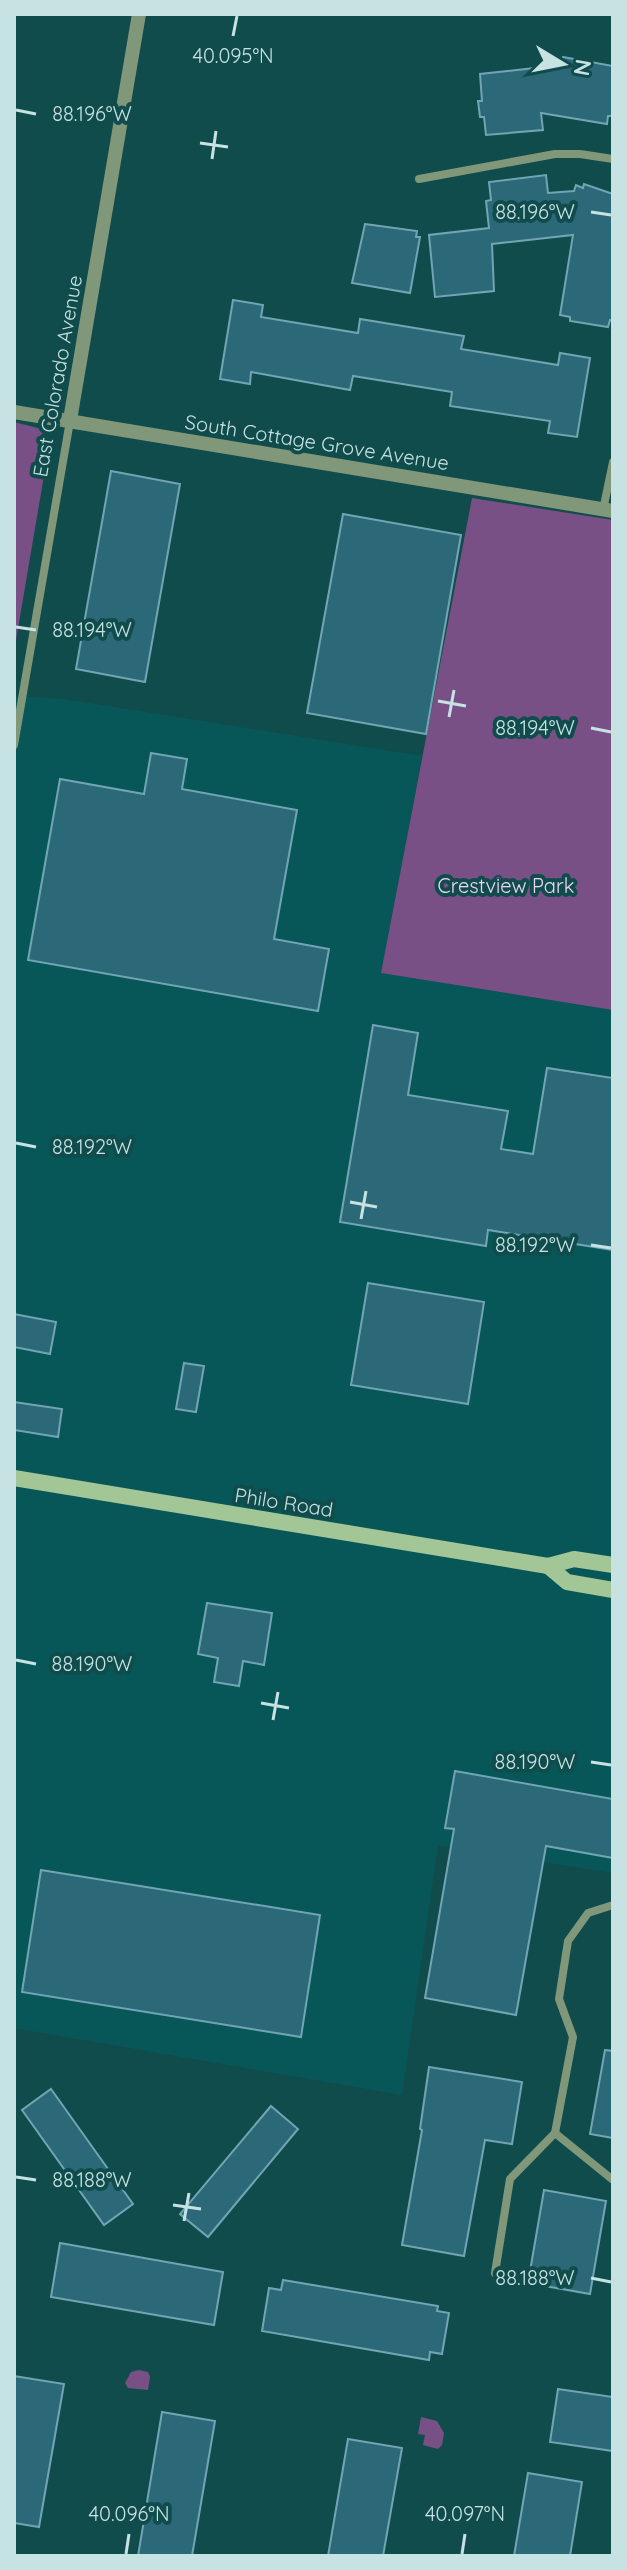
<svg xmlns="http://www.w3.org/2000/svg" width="627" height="2570" viewBox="0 0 627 2570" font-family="Quicksand,sans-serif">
	<rect width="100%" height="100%" fill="#114c4d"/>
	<path fill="#075759" d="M14 696 64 699 422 756 381 973 613 1010V1873L438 1845 402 2095 14 2028Z"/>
	<g fill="#795086">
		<path d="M14 422 42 429 49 446 14 652Z"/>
		<path d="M472 498 613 520V1010L381 973Z"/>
		<path d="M139 2370 148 2372 150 2377 148 2390 128 2388 125 2383 131 2372Z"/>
		<path d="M421 2417 437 2421 444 2433 442 2445 438 2449 423 2445 425 2435 418 2434Z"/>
	</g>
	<g fill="#2c6978" stroke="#72a5b3" stroke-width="2">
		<path d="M563 57 613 66V116H608L607 124 541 113 543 130 486 135 484 117H480L478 101H482L480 74 561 65Z"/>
		<path d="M546 175 548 193 574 191 576 185 583 188 584 184 613 194V320H610L608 327 570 321V317L560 315 573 235 492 244 494 291 435 297 429 235 489 228 486 201 491 200 489 182Z"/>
		<path d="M365 224 417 231 416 237H420L410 293 352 283Z"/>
		<path d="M233 300 263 305 261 317 358 333 360 319 464 336 461 349 558 365 560 353 590 358 577 437 548 433 550 421 450 406 452 392 353 376 350 390 251 372 250 384 220 379Z"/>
		<path d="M111 471 180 484 145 682 76 669Z"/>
		<path d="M343 514 461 535 426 734 307 713Z"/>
		<path d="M151 753 187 759 182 789 297 810 274 939 329 949 318 1011 28 960 60 779 144 794Z"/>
		<path d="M373 1025 418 1033 408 1095 508 1111 501 1149 533 1154 547 1068 613 1078V1250L488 1230 486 1246 340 1222Z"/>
		<path d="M368 1283 484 1302 468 1404 351 1385Z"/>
		<path d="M14 1314 56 1322 50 1354 14 1347Z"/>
		<path d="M184 1363 204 1366 196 1412 176 1409Z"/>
		<path d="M14 1402 62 1409 58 1437 14 1430Z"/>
		<path d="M207 1603 272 1613 264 1665 243 1661 239 1686 214 1682 218 1658 198 1654Z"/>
		<path d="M455 1771 613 1799V1858L546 1846 516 2015 425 1998 454 1829 445 1828Z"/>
		<path d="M41 1870 320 1915 301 2037 22 1992Z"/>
		<path d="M605 2050 613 2051V2138L590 2134Z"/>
		<path d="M429 2067 522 2082 512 2144 485 2140 464 2256 402 2245 422 2130 420 2129Z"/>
		<path d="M51 2089 133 2204 104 2225 22 2110Z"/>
		<path d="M271 2106 298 2129 208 2237 180 2214Z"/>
		<path d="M544 2190 606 2201 590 2294 528 2283Z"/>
		<path d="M60 2243 223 2272 214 2325 51 2297Z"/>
		<path d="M283 2280 438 2306 437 2311 449 2313 442 2354 430 2352 429 2360 262 2331 269 2288 281 2290Z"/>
		<path d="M14 2376 64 2384 39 2527 14 2523Z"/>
		<path d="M558 2389 613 2397V2451L550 2442Z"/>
		<path d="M162 2412 215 2421 192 2556H138Z"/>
		<path d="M348 2439 402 2448 383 2556H328Z"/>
		<path d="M528 2473 582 2482 570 2556H514Z"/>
	</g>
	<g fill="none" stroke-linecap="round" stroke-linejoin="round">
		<g stroke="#819779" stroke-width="8">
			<path d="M419 179 555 154H580L613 159"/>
			<path d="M603 510 613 462"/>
			<path d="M14 745 70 421"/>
			<path d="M555 2133 613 2180"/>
			<path d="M495 2273 510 2179 555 2133 573 2037 559 1999 568 1941 588 1913 613 1905"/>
		</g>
		<g stroke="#819779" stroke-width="14">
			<path d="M14 412 613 511"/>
			<path d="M70 420 139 14"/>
		</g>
		<g stroke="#a3c697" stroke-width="16">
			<path d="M14 1478 548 1566 574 1559 613 1565"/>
			<path d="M548 1566 567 1582 613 1590"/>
		</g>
	</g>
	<path fill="none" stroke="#c7e2e2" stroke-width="3" d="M233 36 237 16M16 110 36 114M200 143 228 147M212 159 216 131M591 212 611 215M16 627 36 630M438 701 466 706M449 717 454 690M591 728 611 732M16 1143 36 1147M350 1202 377 1207M361 1219 366 1191M591 1245 611 1248M16 1660 36 1664M261 1703 289 1708M273 1720 278 1692M591 1762 611 1765M16 2177 36 2180M173 2205 201 2209M184 2221 189 2193M591 2278 611 2282M126 2554 129 2534M462 2554 465 2534"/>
	<g text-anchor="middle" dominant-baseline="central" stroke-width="8" stroke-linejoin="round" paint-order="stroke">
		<g font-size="20" fill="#c7e2e2" stroke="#114c4d">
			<text transform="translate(57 376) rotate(-80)">East Colorado Avenue</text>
			<text transform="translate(317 442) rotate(9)">South Cottage Grove Avenue</text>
			<text transform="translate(284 1502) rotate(9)">Philo Road</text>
		</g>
		<g font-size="20" fill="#efd4f8" stroke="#114c4d">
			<text x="506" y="885">Crestview Park</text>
		</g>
	</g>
	<g font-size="20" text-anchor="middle" fill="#c7e2e2" stroke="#114c4d" stroke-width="8" stroke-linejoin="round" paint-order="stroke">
		<text x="233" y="63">40.095°N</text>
		<text x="92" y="121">88.196°W</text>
		<text x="535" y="219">88.196°W</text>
		<text x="92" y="637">88.194°W</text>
		<text x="535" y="735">88.194°W</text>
		<text x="92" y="1154">88.192°W</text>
		<text x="535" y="1252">88.192°W</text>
		<text x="92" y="1671">88.190°W</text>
		<text x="535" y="1769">88.190°W</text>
		<text x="92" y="2187">88.188°W</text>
		<text x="535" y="2285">88.188°W</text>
		<text x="129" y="2521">40.096°N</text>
		<text x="465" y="2521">40.097°N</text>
	</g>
	<rect width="627" height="2570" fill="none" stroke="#c7e2e2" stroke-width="32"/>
	<g transform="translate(563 64) rotate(100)" stroke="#114c4d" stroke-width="6" paint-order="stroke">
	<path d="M0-6L14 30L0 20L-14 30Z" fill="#c7e2e2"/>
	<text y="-12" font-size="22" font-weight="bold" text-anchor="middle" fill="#c7e2e2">N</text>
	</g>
</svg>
